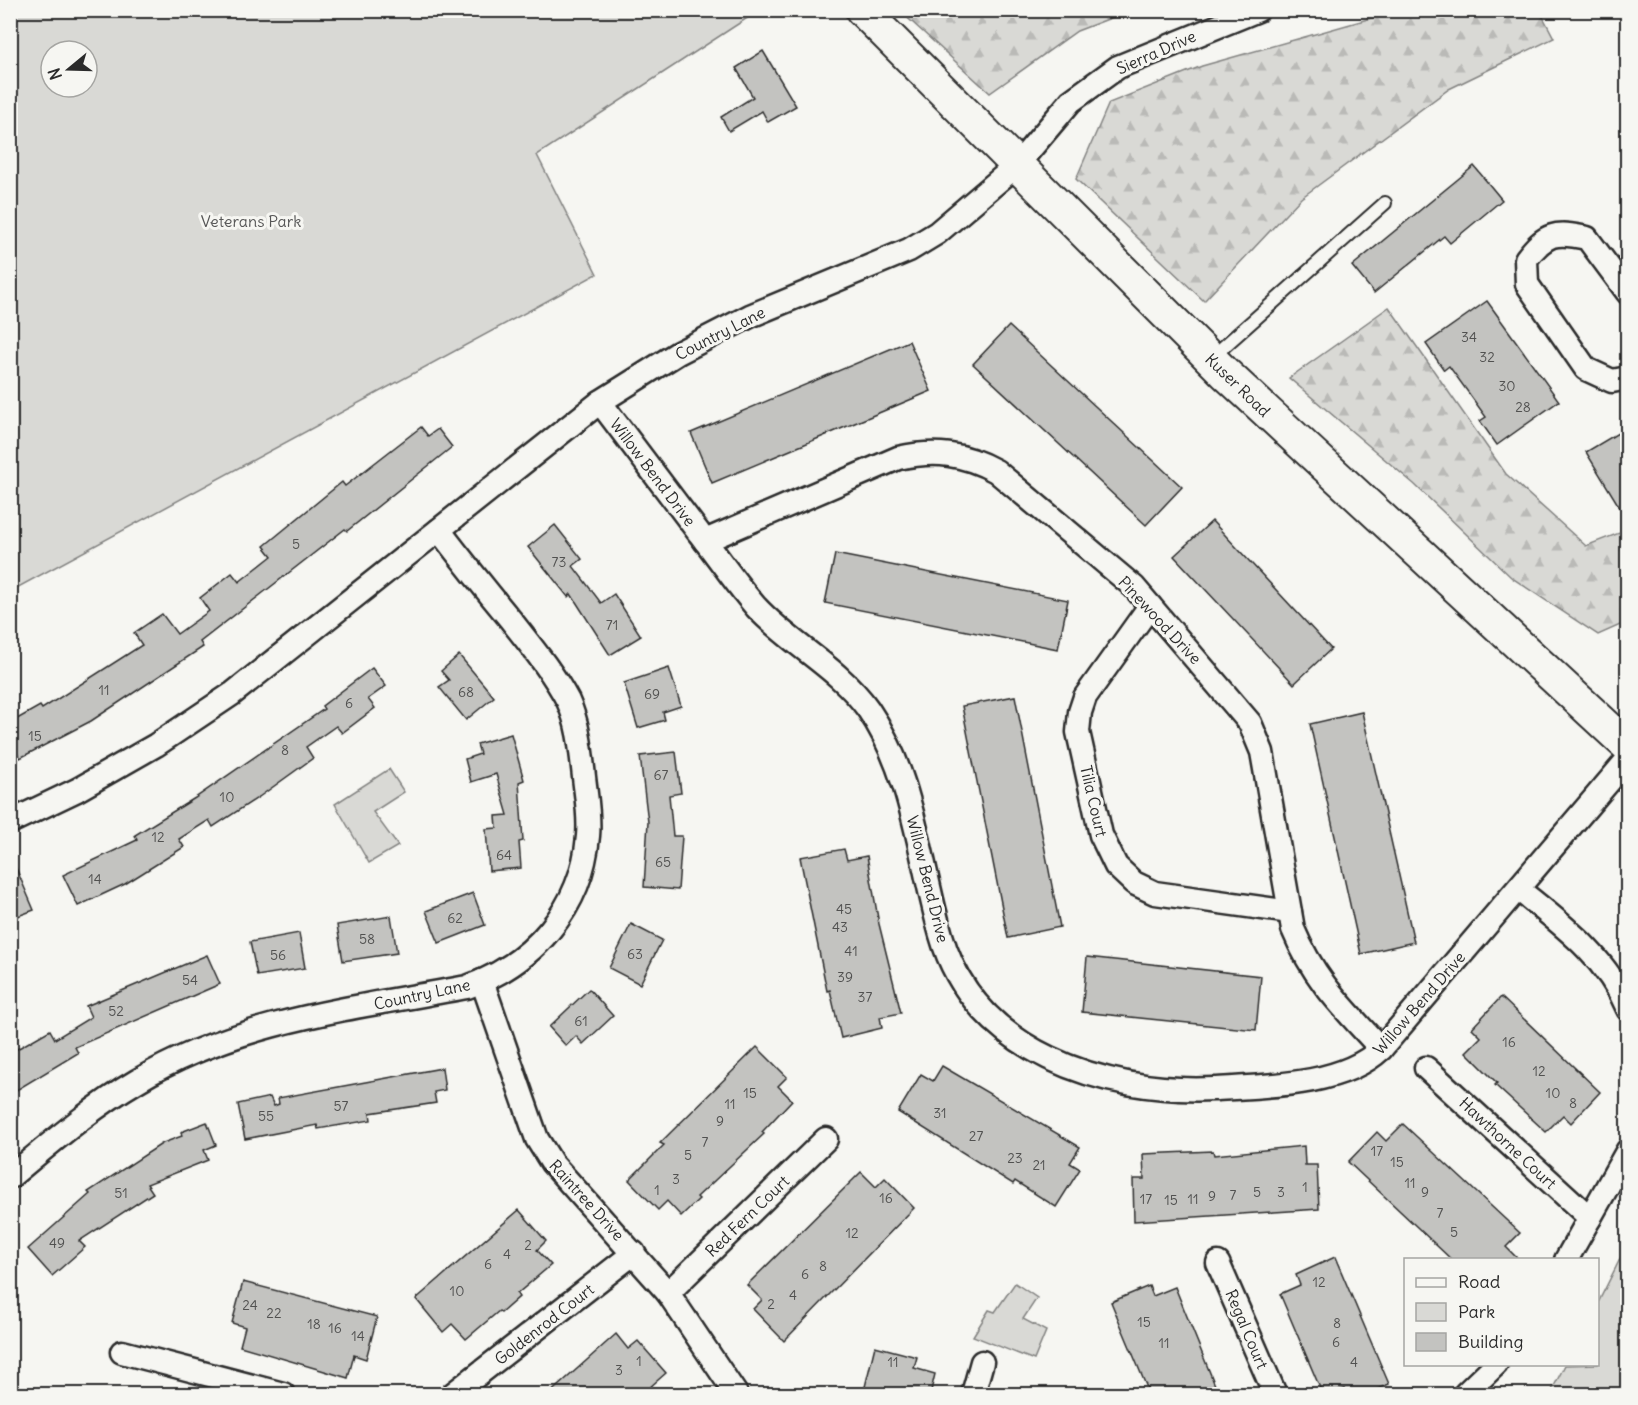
<svg xmlns="http://www.w3.org/2000/svg" width="1638" height="1405" viewBox="0 0 1638 1405" font-family="Delius,sans-serif">
	<defs>
		<pattern id="forest-firs" width="22" height="20" patternUnits="userSpaceOnUse" patternTransform="scale(1.5)"><rect width="22" height="20" fill="#d9d9d5"/><path d="M5 1l3.5 6h-7zM16 11l3.5 6h-7z" fill="#babab7"/></pattern>
	</defs>
	<rect width="100%" height="100%" fill="#f6f6f2"/>
	<filter id="ink" filterUnits="userSpaceOnUse"><feTurbulence type="fractalNoise" baseFrequency=".0167" numOctaves="2"/><feDisplacementMap in="SourceGraphic" scale="12" xChannelSelector="R" yChannelSelector="G"/><feConvolveMatrix kernelMatrix="1 2 1 2 8 2 1 2 1" color-interpolation-filters="sRGB"/></filter>
	<g filter="url(#ink)">
		<g fill="#d9d9d5" stroke="#828280" stroke-width="1.5" fill-rule="evenodd">
			<path d="M11 10H758V11L537 155 597 274 11 591ZM51 51H87V87H51Z"/>
			<path d="M389 769 404 792 373 812 398 846 369 863 335 804Z"/>
			<path d="M1627 1245V1394H1550L1565 1365 1598 1364V1303Z"/>
			<path d="M1015 1283 1037 1298 1023 1319 1046 1331 1034 1360 973 1336 989 1310 995 1312Z"/>
		</g>
		<g fill="url(#forest-firs)" stroke="#828280" stroke-width="1.5">
			<path d="M900 11H1129L1077 31 990 93Z"/>
			<path d="M1382 15H1542L1554 38 1449 89 1301 198 1204 301 1076 179 1109 103 1202 66Z"/>
			<path d="M1389 307 1506 474 1586 546 1627 530V622L1598 635 1512 578 1414 484 1289 378Z"/>
		</g>
		<g fill="#c3c3c0" stroke="#2b2b2b" stroke-width="1.5">
			<path d="M763 51 796 106 768 122 762 111 729 131 721 117 753 97 736 68Z"/>
			<path d="M1474 166 1502 200 1450 243 1444 236 1374 293 1352 266Z"/>
			<path d="M1487 301 1559 401 1497 445 1480 421 1486 417 1449 366 1444 370 1426 344Z"/>
			<path d="M1009 326 1182 487 1146 525 973 364Z"/>
			<path d="M909 341 931 391 712 483 691 433Z"/>
			<path d="M421 427 428 436 438 429 452 447 347 531 345 529 200 642 203 647 91 721 20 758 10 740V723L40 706 42 709 142 645 134 633 162 614 177 634 209 611 200 598 232 573 239 582 272 556 264 546 342 482 345 486Z"/>
			<path d="M1628 427V521L1586 452Z"/>
			<path d="M1212 521 1331 649 1294 684 1174 556Z"/>
			<path d="M555 525 582 559 573 566 601 603 614 594 641 636 610 655 571 594 568 597 528 547Z"/>
			<path d="M835 554 1068 600 1058 649 825 603Z"/>
			<path d="M459 655 494 697 466 720 439 687 449 680 441 671Z"/>
			<path d="M372 668 386 686 368 699 375 708 342 733 336 726 306 747 313 758 259 797 213 827 209 820 179 839 184 847 125 884 78 906 63 875 137 840 135 835 195 798 324 709 322 706Z"/>
			<path d="M669 668 681 706 663 712 665 720 638 728 624 683Z"/>
			<path d="M1015 696 1060 927 1008 938 962 706Z"/>
			<path d="M1362 712 1414 942 1361 954 1310 724Z"/>
			<path d="M511 734 524 780 519 782 523 841 519 842 521 868 489 871 486 829 497 828 496 816 508 815 496 774 471 782 465 759 480 754 477 744Z"/>
			<path d="M676 752 681 793 669 795 673 836H682L678 890 644 887 648 822 640 756Z"/>
			<path d="M844 849 847 860 867 856 879 924 901 1013 880 1017 882 1028 841 1038 830 990 827 991 800 857Z"/>
			<path d="M10 854 34 910 10 919Z"/>
			<path d="M473 893 485 925 439 943 426 911Z"/>
			<path d="M391 916 397 953 343 961 337 925Z"/>
			<path d="M631 924 662 940 640 984 609 968Z"/>
			<path d="M299 933 305 968 257 976 250 942Z"/>
			<path d="M207 955 220 984 75 1047 78 1053 10 1094V1053L50 1030 55 1039 91 1017 86 1006Z"/>
			<path d="M1087 957 1261 976 1256 1030 1082 1012Z"/>
			<path d="M589 989 613 1016 583 1044 576 1036 566 1046 549 1027Z"/>
			<path d="M1501 997 1600 1092 1571 1123 1563 1115 1546 1132 1495 1085 1497 1083 1466 1052 1481 1037 1472 1028Z"/>
			<path d="M757 1047 787 1077 778 1086 792 1100 762 1132 764 1134 697 1197 699 1199 681 1216 667 1201 658 1210 629 1180 664 1145 660 1143Z"/>
			<path d="M942 1066 1080 1147 1070 1163 1080 1169 1056 1207 1015 1181 1013 1184 898 1112 921 1074 933 1081Z"/>
			<path d="M442 1068 445 1090 434 1092 436 1103 370 1113 371 1120 318 1129 317 1125 245 1139 238 1104 270 1097 274 1106 279 1104 278 1098Z"/>
			<path d="M207 1122 216 1145 204 1150 208 1160 147 1184 153 1193 79 1241 85 1247 52 1276 28 1249 90 1194 88 1192 163 1143 182 1136 181 1132Z"/>
			<path d="M1403 1124 1520 1233 1506 1247 1519 1260H1452L1348 1162 1377 1132 1386 1141Z"/>
			<path d="M1304 1146 1305 1165H1317L1319 1209 1134 1221 1133 1179H1144L1143 1154 1213 1151 1214 1155Z"/>
			<path d="M861 1172 876 1187 885 1178 914 1208 784 1341 753 1309 762 1300 747 1285Z"/>
			<path d="M519 1210 546 1241 537 1250 551 1265 517 1294 519 1297 501 1313 499 1311 466 1339 452 1324 443 1332 416 1299Z"/>
			<path d="M1335 1257 1389 1384 1364 1395H1347L1345 1389 1323 1395 1280 1294 1300 1285 1296 1275Z"/>
			<path d="M243 1282 377 1317 366 1359 354 1355 348 1378 240 1346 245 1327 232 1323Z"/>
			<path d="M1149 1286 1153 1296 1175 1287 1219 1395H1150L1111 1302Z"/>
			<path d="M616 1334 628 1349 638 1341 666 1373 641 1395H548Z"/>
			<path d="M875 1346 917 1357 914 1368 935 1374 930 1395H863Z"/>
		</g>
		<g fill="none" stroke-linecap="round" stroke-linejoin="round">
			<g stroke="#2b2b2b" stroke-width="16">
				<path id="lane" d="M1211 358 1385 203"/>
			</g>
			<g stroke="#2b2b2b" stroke-width="27">
				<g id="street">
					<path d="M1628 293 1587 238C1555 231 1546 233 1526 259L1527 284 1586 369 1612 381 1628 378"/>
					<path d="M600 402C633 446 666 489 699 533 718 557 736 584 756 607 790 644 839 668 868 709 914 776 919 859 941 935 974 1052 1104 1094 1214 1089 1266 1086 1342 1086 1381 1049L1628 759"/>
					<path d="M705 541 898 458C935 450 963 453 996 471L1134 587 1250 723 1262 752 1293 929C1315 982 1344 1008 1381 1049"/>
					<path d="M1150 606 1085 697 1080 712 1078 732 1101 835 1116 866 1134 883 1155 893 1290 912"/>
					<path d="M10 822 77 790 156 745 232 694 600 402 678 353 750 316 909 250 937 233 1017 165 1071 101 1118 67 1258 10"/>
					<path d="M1518 889C1561 924 1606 956 1628 1009"/>
					<path d="M482 981 537 1139 552 1163 668 1293 736 1394"/>
					<path d="M1426 1068 1590 1218"/>
					<path d="M10 1177C51 1143 91 1108 137 1081 236 1021 354 1008 467 987 533 964 582 908 588 836 590 816 586 796 584 777 581 751 579 725 568 701 552 671 531 646 510 619 486 590 462 560 439 530"/>
					<path d="M1566 1260 1628 1150"/>
					<path d="M1218 1263 1275 1394"/>
					<path d="M668 1293 826 1139"/>
					<path d="M122 1352 283 1394"/>
					<path d="M453 1394 634 1253"/>
					<path d="M973 1394 982 1362"/>
					<path d="M1465 1394 1496 1364"/>
				</g>
			</g>
			<g stroke="#2b2b2b" stroke-width="36">
				<path id="secondary" d="M862 10 1225 373 1628 746"/>
			</g>
			<use href="#lane" stroke="#f6f6f2" stroke-width="12"/>
			<use href="#street" stroke="#f6f6f2" stroke-width="22"/>
			<use href="#secondary" stroke="#f6f6f2" stroke-width="32"/>
		</g>
	</g>
	<g text-anchor="middle" dominant-baseline="central" stroke-width="6" stroke-linejoin="round" paint-order="stroke">
		<g font-size="14" fill="#515150">
			<text x="1469" y="337">34</text>
			<text x="1487" y="357">32</text>
			<text x="1507" y="386">30</text>
			<text x="1523" y="407">28</text>
			<text x="296" y="544">5</text>
			<text x="559" y="562">73</text>
			<text x="612" y="625">71</text>
			<text x="104" y="690">11</text>
			<text x="466" y="692">68</text>
			<text x="652" y="694">69</text>
			<text x="349" y="703">6</text>
			<text x="35" y="736">15</text>
			<text x="285" y="750">8</text>
			<text x="661" y="775">67</text>
			<text x="227" y="797">10</text>
			<text x="158" y="837">12</text>
			<text x="504" y="855">64</text>
			<text x="663" y="862">65</text>
			<text x="95" y="879">14</text>
			<text x="844" y="909">45</text>
			<text x="455" y="918">62</text>
			<text x="840" y="927">43</text>
			<text x="367" y="939">58</text>
			<text x="851" y="951">41</text>
			<text x="635" y="954">63</text>
			<text x="278" y="955">56</text>
			<text x="845" y="977">39</text>
			<text x="190" y="980">54</text>
			<text x="865" y="997">37</text>
			<text x="116" y="1011">52</text>
			<text x="581" y="1021">61</text>
			<text x="1509" y="1042">16</text>
			<text x="1539" y="1071">12</text>
			<text x="750" y="1093">15</text>
			<text x="1553" y="1093">10</text>
			<text x="1573" y="1103">8</text>
			<text x="730" y="1104">11</text>
			<text x="341" y="1106">57</text>
			<text x="940" y="1113">31</text>
			<text x="266" y="1116">55</text>
			<text x="720" y="1121">9</text>
			<text x="976" y="1136">27</text>
			<text x="705" y="1142">7</text>
			<text x="1377" y="1151">17</text>
			<text x="688" y="1155">5</text>
			<text x="1015" y="1158">23</text>
			<text x="1397" y="1162">15</text>
			<text x="1039" y="1165">21</text>
			<text x="676" y="1179">3</text>
			<text x="1410" y="1183">11</text>
			<text x="1305" y="1187">1</text>
			<text x="657" y="1190">1</text>
			<text x="1257" y="1192">5</text>
			<text x="1281" y="1192">3</text>
			<text x="1425" y="1192">9</text>
			<text x="121" y="1193">51</text>
			<text x="1233" y="1195">7</text>
			<text x="1212" y="1196">9</text>
			<text x="886" y="1198">16</text>
			<text x="1146" y="1199">17</text>
			<text x="1193" y="1199">11</text>
			<text x="1171" y="1200">15</text>
			<text x="1440" y="1213">7</text>
			<text x="1454" y="1232">5</text>
			<text x="852" y="1233">12</text>
			<text x="57" y="1243">49</text>
			<text x="528" y="1245">2</text>
			<text x="507" y="1254">4</text>
			<text x="488" y="1264">6</text>
			<text x="823" y="1266">8</text>
			<text x="805" y="1274">6</text>
			<text x="1319" y="1282">12</text>
			<text x="457" y="1291">10</text>
			<text x="793" y="1295">4</text>
			<text x="771" y="1304">2</text>
			<text x="250" y="1305">24</text>
			<text x="274" y="1313">22</text>
			<text x="1144" y="1322">15</text>
			<text x="1337" y="1323">8</text>
			<text x="314" y="1324">18</text>
			<text x="335" y="1328">16</text>
			<text x="358" y="1336">14</text>
			<text x="1336" y="1342">6</text>
			<text x="1164" y="1343">11</text>
			<text x="639" y="1361">1</text>
			<text x="893" y="1362">11</text>
			<text x="1354" y="1362">4</text>
			<text x="619" y="1370">3</text>
		</g>
		<g font-size="16" fill="#2b2b2b" stroke="#f6f6f2">
			<text transform="translate(1156 52) rotate(-24)">Sierra Drive</text>
			<text transform="translate(720 333) rotate(-27)">Country Lane</text>
			<text transform="translate(1238 385) rotate(44)">Kuser Road</text>
			<text transform="translate(653 472) rotate(53)">Willow Bend Drive</text>
			<text transform="translate(1160 620) rotate(47)">Pinewood Drive</text>
			<text transform="translate(1094 801) rotate(77)">Tilia Court</text>
			<text transform="translate(928 879) rotate(76)">Willow Bend Drive</text>
			<text transform="translate(422 994) rotate(-12)">Country Lane</text>
			<text transform="translate(1419 1003) rotate(-49)">Willow Bend Drive</text>
			<text transform="translate(1508 1143) rotate(43)">Hawthorne Court</text>
			<text transform="translate(587 1200) rotate(48)">Raintree Drive</text>
			<text transform="translate(747 1216) rotate(-44)">Red Fern Court</text>
			<text transform="translate(544 1324) rotate(-38)">Goldenrod Court</text>
			<text transform="translate(1247 1329) rotate(67)">Regal Court</text>
		</g>
		<g font-size="16" fill="#565656" stroke="#f6f6f2">
			<text x="251" y="221">Veterans Park</text>
		</g>
	</g>
	<rect width="1638" height="1405" fill="none" stroke="#f6f6f2" stroke-width="36"/>
	<rect x="18" y="18" width="1602" height="1369" fill="none" stroke="#2b2b2b" stroke-width="2" filter="url(#ink)"/>
	<rect x="1404" y="1258" width="195" height="108" fill="#f6f6f2" stroke="#a5a5a2" stroke-width="1.5"/>
	<rect x="1416" y="1278" width="30" height="9" fill="#f6f6f2" stroke="#a5a5a2" stroke-width="1.5"/>
	<text x="1458" y="1288" font-size="18" fill="#2b2b2b">Road</text>
	<rect x="1416" y="1303" width="30" height="18" fill="#d9d9d5" stroke="#a5a5a2" stroke-width="1.5"/>
	<text x="1458" y="1318" font-size="18" fill="#2b2b2b">Park</text>
	<rect x="1416" y="1333" width="30" height="18" fill="#c3c3c0" stroke="#a5a5a2" stroke-width="1.5"/>
	<text x="1458" y="1348" font-size="18" fill="#2b2b2b">Building</text>
	<g transform="translate(69 69) rotate(251)"><circle r="28" fill="#f6f6f2" stroke="#a5a5a2" stroke-width="1.5"/>
	<path d="M0-4.5L10 22L0 15L-10 22Z" fill="#2b2b2b"/>
	<text y="-9" font-size="16" font-weight="bold" text-anchor="middle" fill="#2b2b2b">N</text>
	</g>
</svg>
